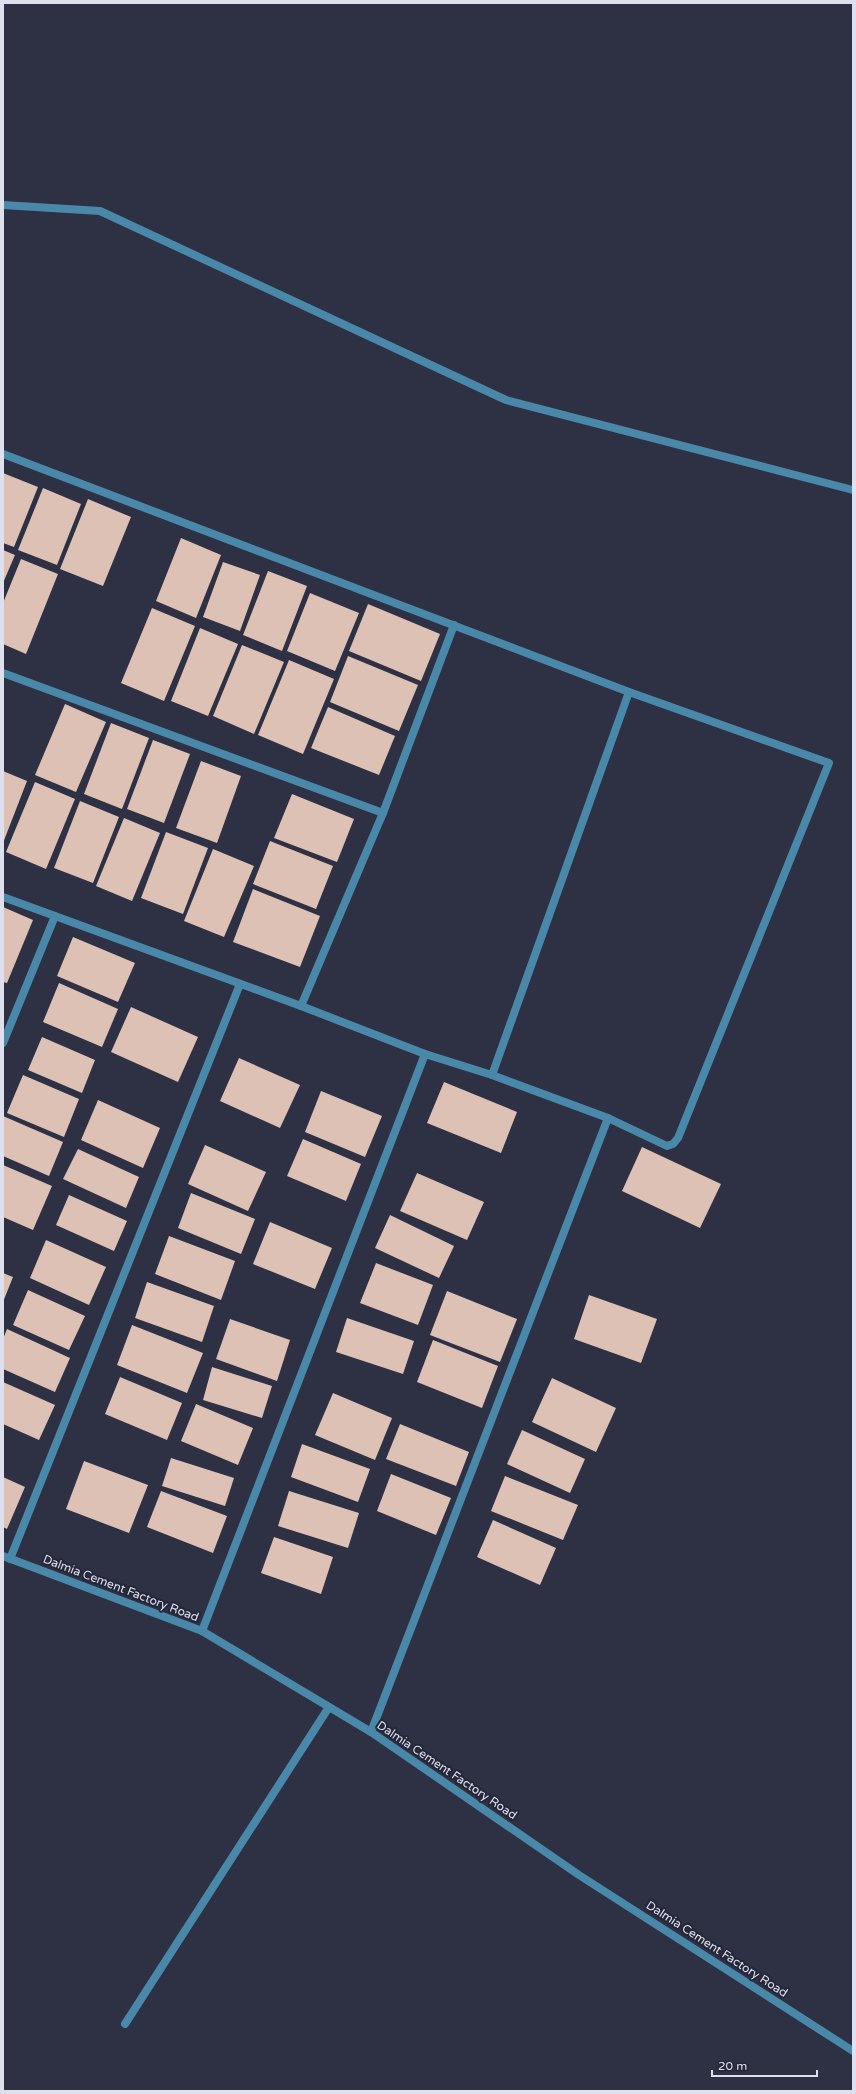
<svg xmlns="http://www.w3.org/2000/svg" width="856" height="2094" viewBox="0 0 856 2094" font-family="'Varela Round',sans-serif">
	<rect width="100%" height="100%" fill="#2e3044"/>
	<g fill="#dcc1b4">
		<path d="M3 473 38 487 14 547 3 543Z"/>
		<path d="M43 488 81 504 57 565 18 550Z"/>
		<path d="M88 499 131 517 103 586 60 569Z"/>
		<path d="M181 538 221 555 196 618 156 601Z"/>
		<path d="M3 550 15 555 3 583Z"/>
		<path d="M21 559 58 574 26 654 3 644V603Z"/>
		<path d="M223 562 260 575 240 631 203 617Z"/>
		<path d="M268 571 307 586 282 651 243 635Z"/>
		<path d="M310 593 359 613 335 671 287 651Z"/>
		<path d="M368 604 440 634 421 681 349 651Z"/>
		<path d="M152 608 195 626 164 701 121 683Z"/>
		<path d="M200 628 238 644 208 716 171 701Z"/>
		<path d="M242 645 284 662 254 734 213 716Z"/>
		<path d="M348 656 418 685 399 731 330 702Z"/>
		<path d="M289 660 334 679 303 754 258 735Z"/>
		<path d="M65 704 106 722 76 792 35 775Z"/>
		<path d="M328 707 395 736 379 775 311 748Z"/>
		<path d="M111 723 149 738 122 809 84 794Z"/>
		<path d="M153 740 190 754 164 823 127 809Z"/>
		<path d="M201 761 241 776 217 843 176 828Z"/>
		<path d="M3 771 27 781 3 843Z"/>
		<path d="M35 782 75 799 46 869 6 852Z"/>
		<path d="M292 794 354 819 337 862 274 838Z"/>
		<path d="M80 801 119 817 93 883 54 868Z"/>
		<path d="M124 818 160 833 132 901 96 886Z"/>
		<path d="M166 832 208 848 183 914 141 898Z"/>
		<path d="M270 841 333 866 316 909 253 884Z"/>
		<path d="M213 849 254 866 224 937 184 921Z"/>
		<path d="M253 889 320 916 300 967 233 942Z"/>
		<path d="M3 907 33 920 7 983 3 982Z"/>
		<path d="M73 937 135 963 118 1002 57 976Z"/>
		<path d="M59 983 118 1009 102 1047 43 1022Z"/>
		<path d="M131 1007 198 1037 178 1082 111 1052Z"/>
		<path d="M42 1037 95 1060 82 1093 28 1070Z"/>
		<path d="M239 1058 300 1085 280 1128 220 1101Z"/>
		<path d="M23 1075 79 1099 64 1137 7 1113Z"/>
		<path d="M444 1082 517 1112 501 1153 427 1123Z"/>
		<path d="M321 1091 382 1116 365 1157 305 1132Z"/>
		<path d="M98 1100 160 1128 143 1168 81 1140Z"/>
		<path d="M3 1116 63 1142 49 1176 3 1156Z"/>
		<path d="M303 1139 361 1164 346 1201 287 1176Z"/>
		<path d="M205 1145 266 1172 248 1211 188 1184Z"/>
		<path d="M642 1147 721 1184 700 1228 622 1191Z"/>
		<path d="M78 1149 139 1177 126 1208 63 1179Z"/>
		<path d="M3 1165 52 1186 33 1230 3 1217Z"/>
		<path d="M417 1173 484 1202 467 1240 400 1211Z"/>
		<path d="M191 1193 255 1219 241 1254 178 1228Z"/>
		<path d="M69 1195 127 1221 114 1251 56 1225Z"/>
		<path d="M390 1215 454 1246 439 1278 375 1248Z"/>
		<path d="M270 1222 332 1248 315 1289 253 1264Z"/>
		<path d="M169 1236 235 1261 221 1300 155 1274Z"/>
		<path d="M46 1240 106 1267 89 1305 30 1278Z"/>
		<path d="M376 1263 433 1285 418 1325 360 1303Z"/>
		<path d="M3 1273 13 1277 3 1302Z"/>
		<path d="M147 1282 214 1306 202 1342 135 1318Z"/>
		<path d="M28 1290 85 1316 69 1350 13 1325Z"/>
		<path d="M447 1291 517 1319 500 1362 430 1335Z"/>
		<path d="M589 1295 657 1319 641 1363 574 1339Z"/>
		<path d="M347 1318 414 1341 403 1374 336 1352Z"/>
		<path d="M230 1319 290 1340 277 1381 216 1359Z"/>
		<path d="M132 1325 203 1353 187 1393 117 1365Z"/>
		<path d="M7 1329 70 1358 55 1392 3 1369V1339Z"/>
		<path d="M433 1340 498 1366 482 1408 417 1382Z"/>
		<path d="M212 1367 272 1386 262 1418 203 1400Z"/>
		<path d="M120 1377 182 1403 167 1440 105 1414Z"/>
		<path d="M552 1378 616 1408 596 1452 532 1422Z"/>
		<path d="M3 1382 55 1405 39 1440 3 1424Z"/>
		<path d="M333 1393 392 1418 375 1460 315 1435Z"/>
		<path d="M196 1404 253 1428 238 1465 181 1441Z"/>
		<path d="M400 1424 469 1452 456 1486 386 1459Z"/>
		<path d="M522 1430 585 1459 570 1493 507 1464Z"/>
		<path d="M302 1444 370 1469 358 1502 291 1477Z"/>
		<path d="M171 1458 234 1478 225 1506 162 1486Z"/>
		<path d="M84 1461 148 1485 129 1533 66 1509Z"/>
		<path d="M391 1474 451 1498 436 1535 377 1511Z"/>
		<path d="M505 1476 578 1505 563 1540 491 1511Z"/>
		<path d="M3 1477 25 1487 7 1529 3 1527Z"/>
		<path d="M161 1491 227 1516 213 1553 147 1527Z"/>
		<path d="M289 1491 359 1513 348 1548 278 1526Z"/>
		<path d="M493 1520 556 1548 540 1585 477 1557Z"/>
		<path d="M274 1537 333 1557 321 1594 261 1573Z"/>
	</g>
	<g fill="none" stroke-linecap="round" stroke-linejoin="round">
		<path stroke="#4988a8" stroke-width="8" d="M3 205 100 211 506 400 853 490"/>
		<g stroke="#4988a8" stroke-width="8">
			<path d="M3 454 629 692 829 763 678 1138 673 1144 667 1146 608 1118 492 1075 425 1054 301 1006 3 897"/>
			<path d="M3 673 383 813"/>
			<path d="M301 1006 383 813 454 625"/>
			<path d="M3 1043 55 916"/>
			<path d="M492 1075 629 692"/>
			<path d="M3 1556 202 1631 371 1732 579 1875 853 2051"/>
			<path d="M10 1559 240 984"/>
			<path d="M202 1631 425 1054"/>
			<path d="M371 1732 608 1118"/>
			<path d="M125 2024 329 1707"/>
		</g>
	</g>
	<g text-anchor="middle" dominant-baseline="central" stroke-width="4" stroke-linejoin="round" paint-order="stroke">
		<g font-size="12" fill="#dee0ed" stroke="#242639">
			<text transform="translate(121 1588) rotate(21)">Dalmia Cement Factory Road</text>
			<text transform="translate(447 1770) rotate(34)">Dalmia Cement Factory Road</text>
			<text transform="translate(717 1949) rotate(33)">Dalmia Cement Factory Road</text>
		</g>
	</g>
	<rect width="856" height="2094" fill="none" stroke="#dee0ed" stroke-width="8"/>
	<path d="M712 2070v6h105v-6" fill="none" stroke="#dee0ed" stroke-width="2"/>
	<text x="718" y="2070" font-size="12" fill="#dee0ed" stroke="#242639" stroke-width="3" paint-order="stroke">20 m</text>
</svg>
